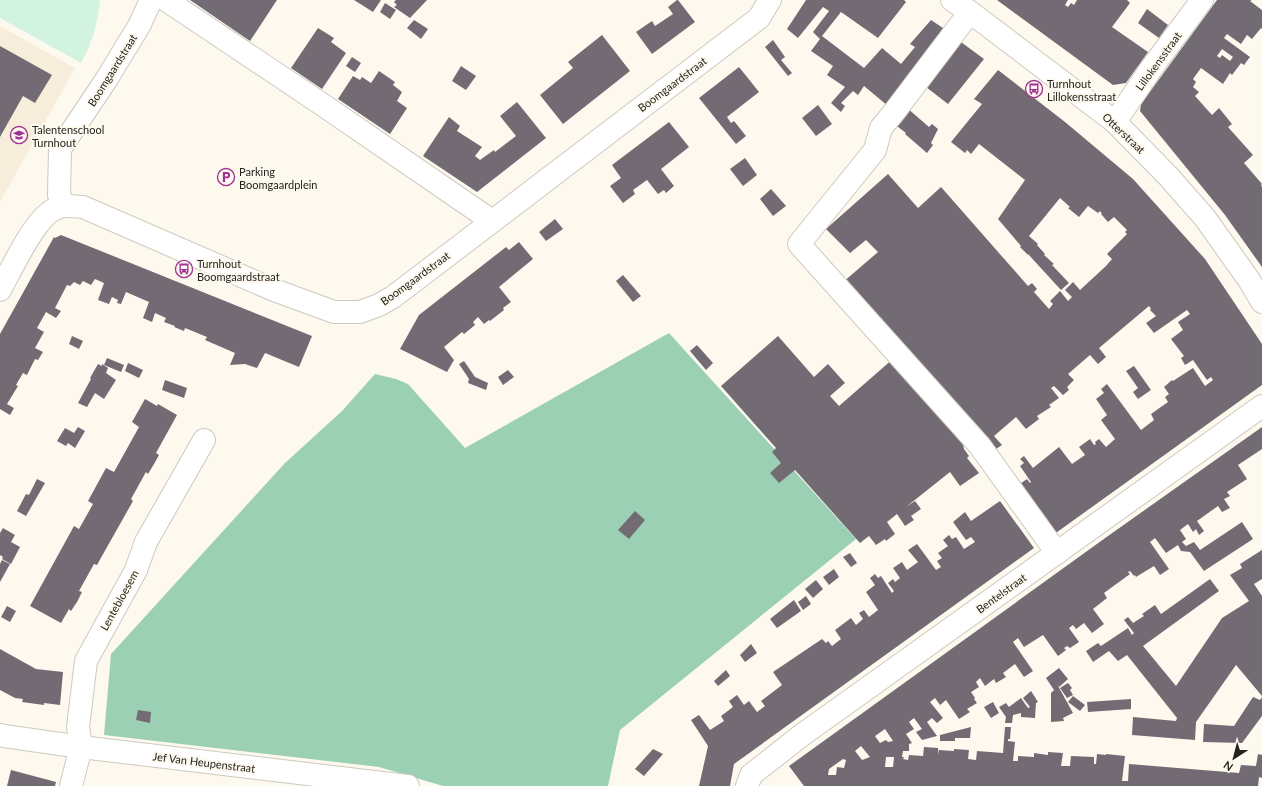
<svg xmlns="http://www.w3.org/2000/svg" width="1262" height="786" viewBox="0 0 1262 786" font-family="Lato,sans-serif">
	<rect width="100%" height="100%" fill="#fef9ee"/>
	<path fill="#f6eddb" d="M0 26 75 68 0 202Z"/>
	<path fill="#d1f3e0" d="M0 0H100C98 23 92 43 81 63L0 18Z"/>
	<path fill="#9cd0b4" d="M669 333 856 539 620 730 608 786H443L379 767 104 735 111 654 285 463 342 411 375 374 396 379 408 384 465 448Z"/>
	<g fill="#736b73" fill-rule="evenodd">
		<path d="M190 0H277L250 41Z"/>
		<path d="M354 0H381L373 12Z"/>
		<path d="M396 0H427L410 18 394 7 397 5 394 2Z"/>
		<path d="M677 0H678L695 22 652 54 636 32 652 21 655 26 673 14 668 7Z"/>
		<path d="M806 0H904L906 2 878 38 841 12 822 36 864 68 882 48 901 64 915 47 910 44 931 20 949 32 888 106 864 86 858 95 853 91 841 103 845 106 841 112 831 103 845 87 827 75 833 66 811 51 820 39 813 32 829 11 823 7 798 38 787 29Z"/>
		<path d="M997 0H1068L1065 5 1068 7 1071 3 1074 5 1077 0H1127L1130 3 1112 27 1148 52 1126 83 1113 85Z"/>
		<path d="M1217 0H1252L1250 1 1262 10V29L1261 28 1252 39 1247 35 1241 44 1227 34 1224 38 1250 57 1244 65 1241 63 1232 75 1230 73 1223 84 1201 68 1193 79 1196 82 1193 87 1199 92 1195 96 1212 115 1219 108 1232 124 1228 127 1253 155 1244 163 1262 184 1261 185 1262 187V267L1225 215 1140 111 1141 104ZM1222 49 1233 57 1230 61 1222 55 1220 58 1217 56Z"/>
		<path d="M385 3 396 10 390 19 380 12Z"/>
		<path d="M1147 9 1168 25 1159 38 1138 23Z"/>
		<path d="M414 20 428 29 421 39 407 28Z"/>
		<path d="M318 28 334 38 331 42 346 53 322 89 291 68Z"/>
		<path d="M602 35 630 71 563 124 540 95 573 68 568 62Z"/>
		<path d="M773 40 785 57 781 60 792 73 788 76 765 47Z"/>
		<path d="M961 42 984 59 948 104 926 87Z"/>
		<path d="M0 46 52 75 35 103 23 96 0 137Z"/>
		<path d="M352 57 361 63 355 72 346 66Z"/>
		<path d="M461 66 476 76 466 90 452 81Z"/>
		<path d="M739 67 759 92 727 117 731 123 734 121 746 136 736 144 699 98Z"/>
		<path d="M998 70 1065 122 1133 179 1205 259 1262 344V385L1053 535 1017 486 1027 479 1030 483 1031 482 1020 466 1024 463 1020 459 1024 456 1033 468 1059 447 1072 464 1085 455 1079 447 1090 439 1094 445 1096 444 1095 442 1099 439 1106 447 1115 439 1101 420 1107 415 1096 399 1104 393 1101 389 1107 384 1141 430 1154 420 1151 414 1168 402 1165 397 1169 394 1164 387 1172 380 1173 381 1193 368 1205 386 1213 380 1211 377 1207 380 1193 360 1185 365 1181 358 1184 356 1171 339 1183 330 1178 322 1190 314 1187 310 1154 333 1146 323 1156 316 1150 310 1151 309 1149 306 1099 348 1106 357 1098 364 1090 355 1068 374 1074 380 1067 387 1069 390 1063 395 1054 386 1051 388 1059 398 1049 405 1051 407 1037 416 1039 419 1026 429 1016 417 994 436 1002 445 993 451 842 283 878 252 866 240 850 253 826 229 888 174 918 208 941 187 1028 286 1032 283 1037 289 1034 292 1049 309 1053 304 1050 301 1060 291 1068 301 1072 297 1065 290 1073 282 1080 290 1106 266 1112 259 1107 254 1127 234 1125 232 1127 230 1114 217 1108 222 1101 214H1102L1100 211 1098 213 1088 206 1079 217 1068 208 1070 207 1060 198 1029 236 1038 244 1037 245 1045 254 1044 255 1054 264 1052 265 1069 283 1061 290 1028 254V255L1020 247 1021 246 998 219 1025 180 979 144 971 154 967 150 965 153 951 142 982 104 974 99Z"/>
		<path d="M379 71 395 82 393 85 402 92 397 101 407 108 390 134 338 99 353 76 360 80 362 77 371 83Z"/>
		<path d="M517 102 546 138 477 192 423 156 449 117 460 126 457 131 482 147 475 156 480 160 494 150 495 152 516 136 500 116Z"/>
		<path d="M818 105 832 124 816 136 802 118Z"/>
		<path d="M906 107 929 127 932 124 938 129 931 143 933 145 927 153 905 134 906 133 893 123Z"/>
		<path d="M669 122 689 147 661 169 674 186 666 193 664 190 658 194 647 180 633 190 635 194 623 203 610 186 621 178 612 165Z"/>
		<path d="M745 158 757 175 743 186 730 169Z"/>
		<path d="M771 189 786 206 773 216 760 199Z"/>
		<path d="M555 219 563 229 546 241 539 232Z"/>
		<path d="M61 235 312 336 299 367 265 353 257 368 245 364 230 365 235 353 205 340 207 337 185 328 184 331 174 327 175 326 164 322 166 318 155 313 152 322 143 318 149 302 126 292 121 304 117 303 118 300 112 297 109 304 98 300 104 283 95 279 91 285 83 281 80 285 74 282 70 286 67 285 55 308 61 311 56 318 46 312 37 328 44 332 35 348 43 352 38 360 35 359 27 375 23 373 16 385 18 386 7 404 14 408 10 415 0 409V334L54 237 55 238Z"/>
		<path d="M519 242 533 259 499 287 511 302 503 308 504 310 490 321 489 320 484 324 478 317 473 322 475 325 464 334 462 332 444 347 454 360 447 372 400 349 419 315 506 247 509 250Z"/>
		<path d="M623 275 641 296 633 302 616 281Z"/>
		<path d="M72 336 83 341 79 349 69 344Z"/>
		<path d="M778 336 814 377 828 364 845 383 830 396 839 406 894 358 961 436 964 449 969 456 967 458 979 473 960 486 950 472 906 507 915 501 921 509 911 516 914 520 905 526 897 514 887 522 895 534 886 541 885 539 876 545 869 536 860 543 795 470 779 483 770 473 781 463 772 452 776 448 721 386Z"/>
		<path d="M697 345 713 363 706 370 690 351Z"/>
		<path d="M107 358 124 365 121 372 104 365Z"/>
		<path d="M464 361 475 377 488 383 486 390 468 383 469 379 459 364Z"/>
		<path d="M128 363 143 370 139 378 125 371Z"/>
		<path d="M98 364 102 366V364L108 368 106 373 116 380 104 399 95 393 87 407 78 403 91 379 90 378Z"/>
		<path d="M1134 366 1151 390 1138 399 1133 392 1138 388 1126 371Z"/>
		<path d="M508 370 514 377 503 385 498 377Z"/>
		<path d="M165 380 187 388 184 398 162 390Z"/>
		<path d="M145 399 157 406 158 404 177 415 156 453 159 455 154 464 148 474 146 472 131 499 133 501 102 556 97 565 94 564 79 591 82 592 77 602 71 611 69 609 61 623 30 606 74 526 79 529 93 504 88 501 106 468 114 472 139 427 132 422Z"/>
		<path d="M78 427 85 431 75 448 68 443 66 446 57 441 65 428 74 433Z"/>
		<path d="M1262 427V449L1238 465 1247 479 1227 492 1230 496 1224 499 1230 508 1222 512 1218 506 1197 521 1204 531 1199 535 1196 529 1193 532 1188 524 1180 530 1186 539 1182 542 1186 546 1194 542 1200 550 1242 522 1253 539 1204 571 1190 552 1181 551 1178 545 1166 553 1155 538 1150 542 1169 569 1160 575 1154 566 1136 577 1135 575 1134 576 1130 571 1128 572 1130 574 1104 593 1107 598 1093 609 1104 624 1092 633 1084 623 1076 629 1073 625 1069 628 1079 642 1070 648 1067 646 1064 648 1066 650 1058 656 1043 635 1024 647 1018 638 1013 642 1033 671 1024 677 1015 664 1003 673 1006 677 996 683 994 679 985 686 980 678 976 682 979 687 971 692 975 698 974 699 977 703 967 709 970 712 959 719 946 700 940 705 935 698 930 702 943 718 937 723 932 718 927 722 937 736 922 740 916 732 922 729 914 718 909 722 914 729 906 734 912 743 909 744V751H903L902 757H904L903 759 908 760 909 755 923 756 924 747 938 748 939 755V750L954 751V749L969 750 968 759 976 760 977 751 1003 753 1005 727H1011L1010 739H1008V741L1015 742 1013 761H1018V756L1034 757V753L1048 755V752L1063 753 1061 766H1070L1071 756 1094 757V764H1096L1097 754 1106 755V754L1125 756 1122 781H1128L1129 764 1239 773 1241 765 1256 766 1258 754 1262 755V778L1259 777 1258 786H804L789 766 1108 536ZM885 729 893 741 888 742 886 740 880 743 875 736ZM861 746 870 757 862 760 855 751ZM886 757H894L893 767H885ZM843 759 846 760 844 768 837 767 836 775H828L829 769Z"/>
		<path d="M37 479 45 483 26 516 17 511 26 494 29 495Z"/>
		<path d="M1000 501 1034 548 734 764 730 786H699L708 746 691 720 699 715 710 730 724 721 721 716 733 707 729 701 737 695 744 705 749 701 757 712 765 706 761 701 782 685 773 672 822 639 826 643 828 641 832 646 841 639 835 630 851 618 856 625 863 619 859 613 864 610 869 617 878 610 866 592 875 585 870 578 875 574 878 578 881 576 892 593 894 591 888 583 893 579 895 582 900 578 893 568 902 562 907 570 918 562 908 550 917 544 936 570 941 567 937 561 942 558 938 553 948 546 943 540 949 535 952 539 956 537 964 549 975 542 971 537 966 540 953 522 965 512 971 521Z"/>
		<path d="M635 511 645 520 629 539 618 530Z"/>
		<path d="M3 528 15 535 11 542 20 547 11 564 2 559 3 557 0 555V533Z"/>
		<path d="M1262 550V579L1254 584 1262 596V696L1236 665 1196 722 1195 740 1132 735 1133 717 1176 721 1177 718 1127 655 1118 661 1109 651 1093 662 1086 651 1098 643 1101 646 1128 628 1132 635 1134 633 1124 620 1128 617 1133 623 1144 616 1142 614 1155 605 1161 614 1210 579 1219 591 1143 646 1176 686 1222 618 1249 601 1230 575 1242 568 1240 564Z"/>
		<path d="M850 553 857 563 851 567 843 557Z"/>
		<path d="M2 560 10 564 0 582V564Z"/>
		<path d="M834 569 839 577 829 585 823 577Z"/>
		<path d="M816 580 823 589 813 598 805 589Z"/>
		<path d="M806 596 811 604 803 610 798 602Z"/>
		<path d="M794 600 801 611 777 628 770 619Z"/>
		<path d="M7 606 16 611 10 622 1 617Z"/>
		<path d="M751 644 757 653 745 662 740 655Z"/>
		<path d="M0 649 36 669 63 672 60 705 44 703V705L22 702 23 699 15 698 0 690Z"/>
		<path d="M1059 668 1068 679 1059 687 1057 684 1073 713 1063 718 1064 721 1051 722V693L1054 690 1046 678Z"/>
		<path d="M726 670 730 676 718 686 714 681Z"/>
		<path d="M1068 683 1072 688 1070 690 1073 695 1067 698 1060 688Z"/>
		<path d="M1031 691 1038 702 1036 703 1035 718 1021 717V713L1013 715 1012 723H1005L1006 717 999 707 1006 703 1009 707 1021 698 1028 708 1030 707 1023 698Z"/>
		<path d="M1073 696 1085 705 1080 711 1068 702Z"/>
		<path d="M1253 697 1260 700 1262 697V716L1242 743 1203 742 1204 724 1234 726Z"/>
		<path d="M1131 699V709L1088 712 1087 702Z"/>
		<path d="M993 702 999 713 991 718 984 707Z"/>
		<path d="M138 710 151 712 150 723 136 720Z"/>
		<path d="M971 727 970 738H955V741H940V735Z"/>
		<path d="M653 749 663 754 644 776 635 769Z"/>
		<path d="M11 770 56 782 55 786H7Z"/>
	</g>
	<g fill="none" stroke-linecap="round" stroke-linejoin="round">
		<g stroke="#cdc9be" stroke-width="24">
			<g id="minor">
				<path d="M166 0 323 105 492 221"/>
				<path d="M952 0 970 12 1115 122 1168 176 1205 218 1249 280 1262 302"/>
				<path d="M970 12 895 111 881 128 875 150 799 244 980 446 1057 553"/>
				<path d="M1115 122 1153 66 1202 0"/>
				<path d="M64 206 59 195 60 149 106 80 139 26 151 0"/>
				<path d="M0 290C11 270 34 220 53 210 62 204 72 206 83 207L274 290 334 312H360L379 305 393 297 759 18 770 0"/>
				<path d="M0 735 4 736 81 747 408 786"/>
				<path d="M71 786 81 747 78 727 86 661 136 570 146 542 204 440"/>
				<path d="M747 786 751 775 802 735 1262 406"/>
			</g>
		</g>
		<use href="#minor" stroke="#fff" stroke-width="22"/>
	</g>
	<defs>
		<g id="bus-ring" transform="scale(0.9)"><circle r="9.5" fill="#fef9ee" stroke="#a03392" stroke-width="1.5"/><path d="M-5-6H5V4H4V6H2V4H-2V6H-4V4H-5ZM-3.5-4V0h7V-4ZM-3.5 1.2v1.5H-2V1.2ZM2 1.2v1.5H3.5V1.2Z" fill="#a03392"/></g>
		<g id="school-ring" transform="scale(0.9)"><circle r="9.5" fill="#fef9ee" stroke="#a03392" stroke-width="1.5"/><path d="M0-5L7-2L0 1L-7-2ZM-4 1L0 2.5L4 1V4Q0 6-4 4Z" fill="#a03392"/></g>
		<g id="parking-ring" transform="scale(0.9)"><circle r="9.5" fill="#fef9ee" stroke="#a03392" stroke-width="1.5"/><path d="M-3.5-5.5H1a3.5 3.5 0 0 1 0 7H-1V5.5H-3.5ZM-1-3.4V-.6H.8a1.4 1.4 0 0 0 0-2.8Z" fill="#a03392"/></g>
	</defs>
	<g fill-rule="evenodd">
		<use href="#bus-ring" x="1034" y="89"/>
		<use href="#school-ring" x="19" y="135"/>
		<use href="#parking-ring" x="226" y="177"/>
		<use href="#bus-ring" x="184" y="269"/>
	</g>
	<g text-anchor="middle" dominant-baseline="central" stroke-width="4" stroke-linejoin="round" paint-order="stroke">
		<g font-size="11" fill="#24231f" stroke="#fef9ee">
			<text transform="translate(1158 61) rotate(-54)">Lillokensstraat</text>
			<text transform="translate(112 70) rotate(-58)">Boomgaardstraat</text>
			<text transform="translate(672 84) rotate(-37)">Boomgaardstraat</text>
			<text transform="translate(1124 133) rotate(43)">Otterstraat</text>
			<text transform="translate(415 278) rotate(-36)">Boomgaardstraat</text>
			<text transform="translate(1001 593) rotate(-36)">Bentelstraat</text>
			<text transform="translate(119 600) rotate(-61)">Lentebloesem</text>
			<text transform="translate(204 762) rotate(7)">Jef Van Heupenstraat</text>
		</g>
		<g font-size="11" fill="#24231f" stroke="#fef9ee" text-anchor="start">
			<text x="1047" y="83">Turnhout<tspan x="1047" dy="13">Lillokensstraat</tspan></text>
			<text x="32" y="129">Talentenschool<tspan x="32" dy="13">Turnhout</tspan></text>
			<text x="239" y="171">Parking<tspan x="239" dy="13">Boomgaardplein</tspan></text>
			<text x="197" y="263">Turnhout<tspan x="197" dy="13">Boomgaardstraat</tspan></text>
		</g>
	</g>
	<g transform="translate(1234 758) rotate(216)" stroke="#fef9ee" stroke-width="3" paint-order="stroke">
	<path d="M0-3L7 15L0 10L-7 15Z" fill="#24231f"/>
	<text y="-6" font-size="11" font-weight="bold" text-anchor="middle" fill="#24231f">N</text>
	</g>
</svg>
